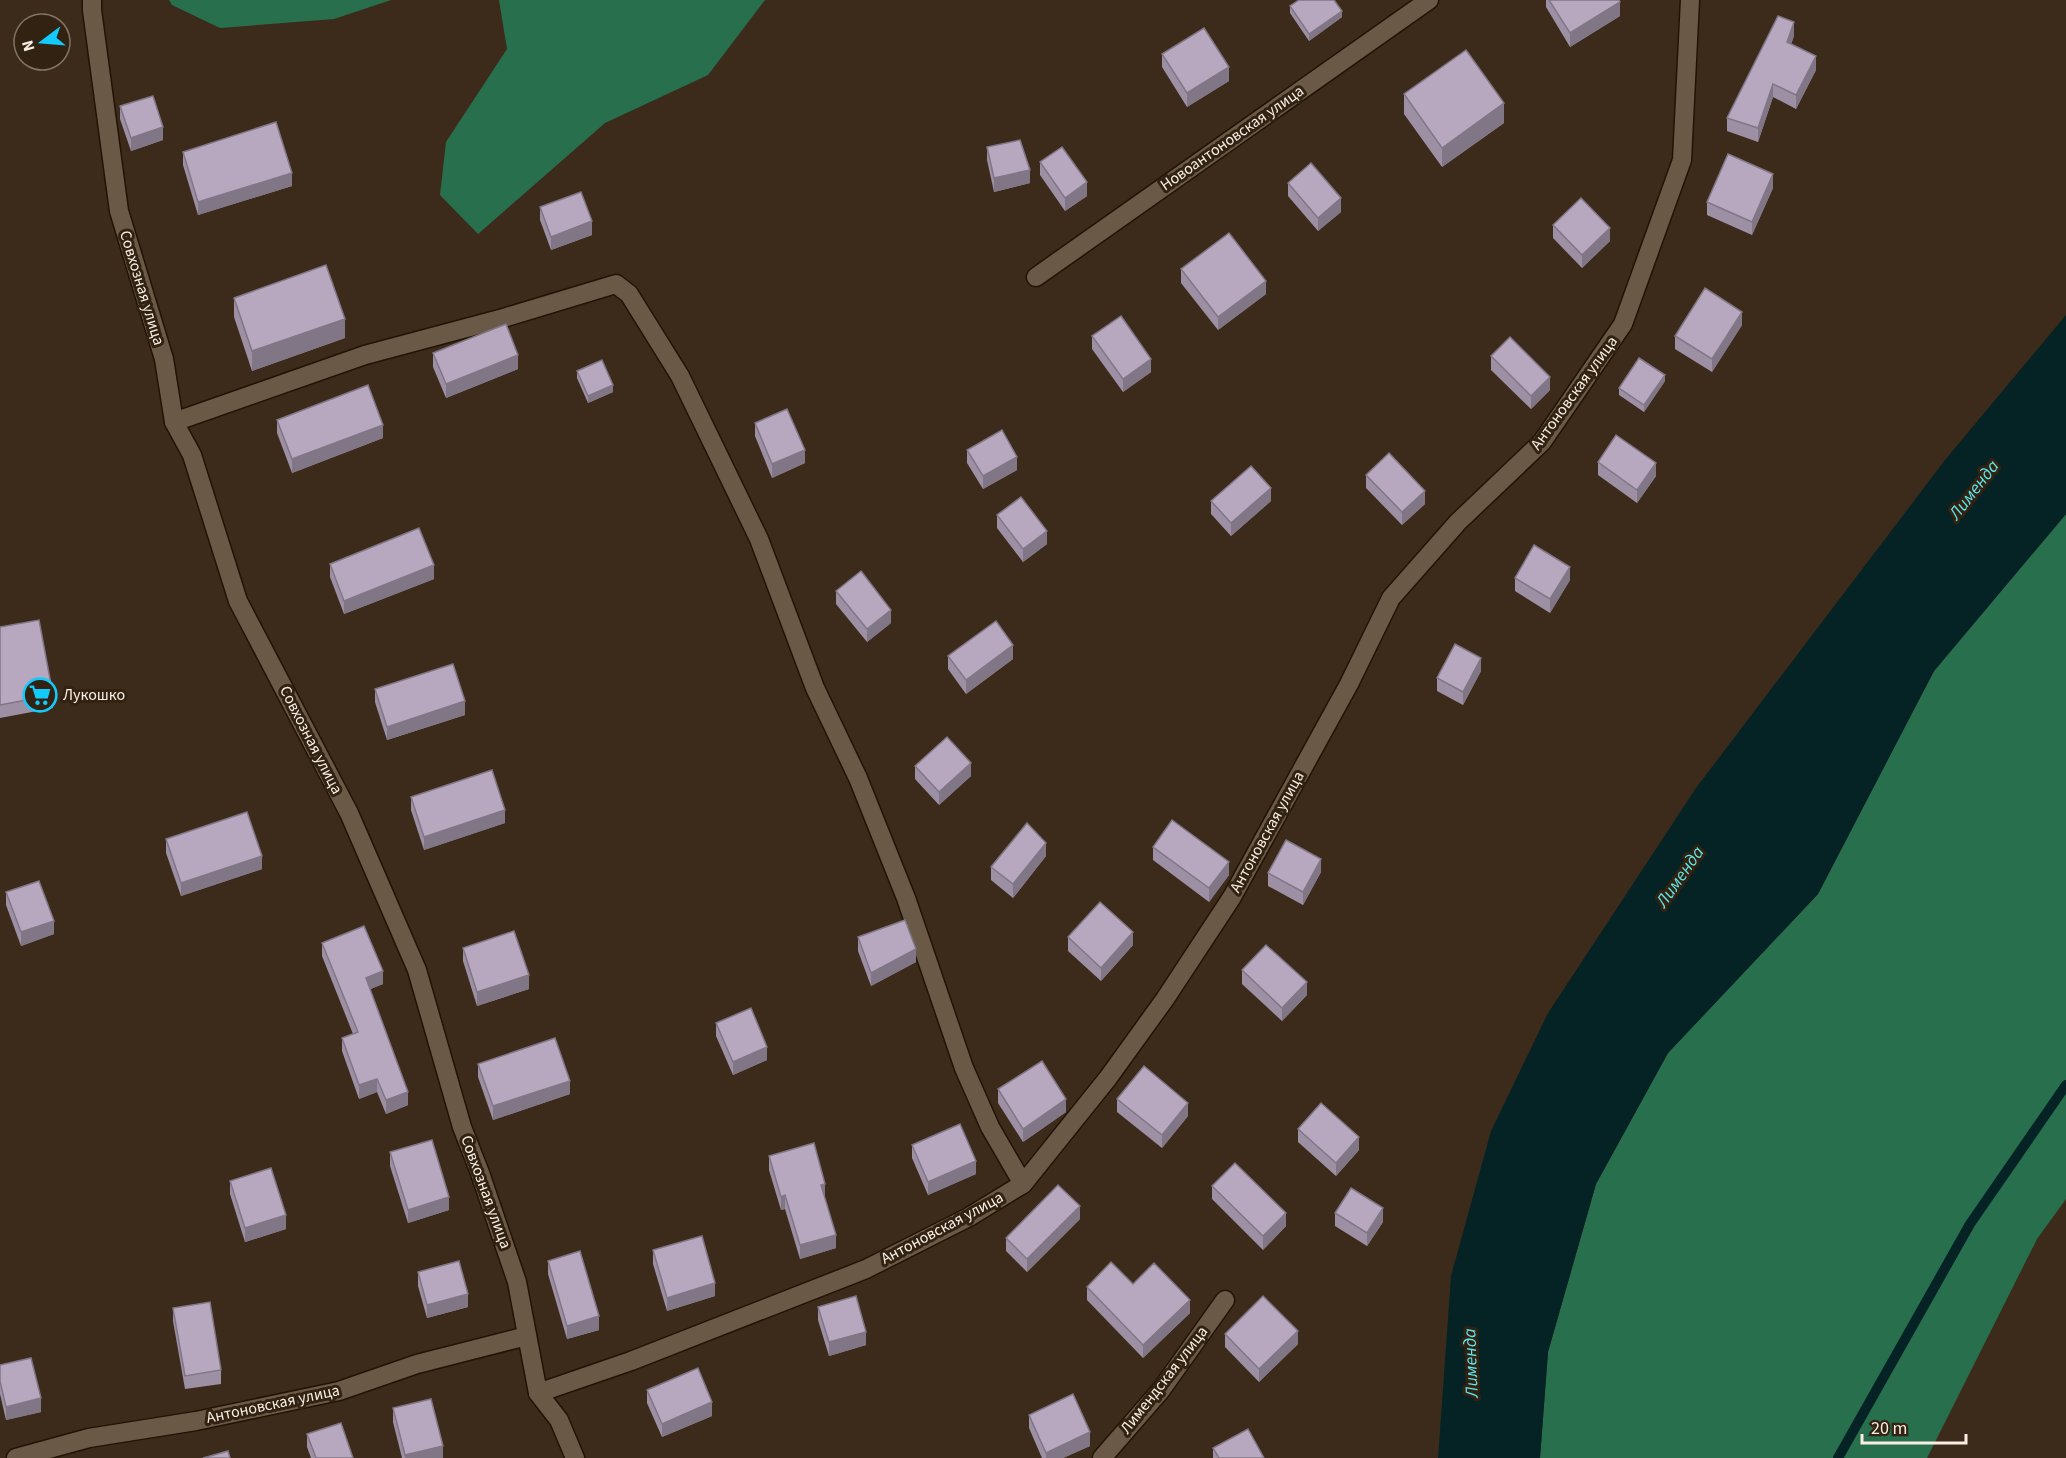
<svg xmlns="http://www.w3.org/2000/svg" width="2066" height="1458" viewBox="0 0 2066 1458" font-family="'Source Sans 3',sans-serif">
	<rect width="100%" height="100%" fill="#3c2b1b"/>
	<g fill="#286f4e">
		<path d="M169 0H391L334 19 220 28 172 5Z"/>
		<path d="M499 0H765L708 75 605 123 478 234 440 195 446 142 507 49Z"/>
		<path d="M2066 514V1199L2037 1239 1927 1458H1540L1548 1352 1596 1184 1668 1053 1818 894 1934 671Z"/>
	</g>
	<path fill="#052325" d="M2066 315V514L1934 671 1818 894 1668 1053 1596 1184 1548 1352 1540 1458H1438L1451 1276 1491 1131 1548 1013 1696 788 1945 460Z"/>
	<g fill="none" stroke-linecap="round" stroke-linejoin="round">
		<path stroke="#052325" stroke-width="10" d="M1838 1458 1970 1224 2066 1085"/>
		<g stroke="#221304" stroke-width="21">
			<g id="minor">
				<path d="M92 0V10L119 211 164 359 174 422 192 455 238 601 349 813 417 970 462 1127 480 1173 517 1282 538 1393 559 1420 575 1458"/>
				<path d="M1036 277 1429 0"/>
				<path d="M174 422 365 355 500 319 616 284 629 294 680 376 759 539 815 688 858 778 906 898 964 1068 990 1127 1023 1184"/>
				<path d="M538 1393 631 1361 866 1269 969 1217 1023 1184 1108 1078 1165 999 1232 897 1349 684 1391 598 1458 522 1542 442 1623 324 1682 160 1690 0"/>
				<path d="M16 1458 89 1438 196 1421 339 1391 417 1364 527 1336"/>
				<path d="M1102 1458 1161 1390 1225 1300"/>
			</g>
		</g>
		<use href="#minor" stroke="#6b5947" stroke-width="18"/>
	</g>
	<g fill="#9d90a4">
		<path d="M1546 0H1619L1620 16 1570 47 1546 7Z"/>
		<path d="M1290 6 1342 17 1309 41 1290 13Z"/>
		<path d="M1794 36 1791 44 1816 70 1796 109 1773 97 1758 142 1727 131V118Z"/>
		<path d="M1162 54 1229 81 1187 107 1162 67Z"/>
		<path d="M1404 94 1504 123 1442 167 1404 114Z"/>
		<path d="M120 106 163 140 131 151 120 119Z"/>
		<path d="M987 147 1030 183 994 192 987 160Z"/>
		<path d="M183 152 292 186 198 215 183 165Z"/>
		<path d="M1040 162 1087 196 1065 211 1040 175Z"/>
		<path d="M1288 183 1341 212 1318 231 1288 196Z"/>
		<path d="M1773 188 1752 235 1707 215V202Z"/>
		<path d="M540 207 592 235 551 250 540 220Z"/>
		<path d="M1553 225 1610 241 1582 268 1553 238Z"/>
		<path d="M1181 269 1266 294 1218 330 1181 283Z"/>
		<path d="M234 298 345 338 252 371 234 317Z"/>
		<path d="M1742 325 1712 372 1675 349V336Z"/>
		<path d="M1092 336 1151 372 1123 392 1092 349Z"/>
		<path d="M433 353 518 369 446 398 433 367Z"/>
		<path d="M1491 356 1550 390 1531 409 1491 370Z"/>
		<path d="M577 371 613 392 588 403 577 378Z"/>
		<path d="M1665 381 1644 412 1619 395V388Z"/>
		<path d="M277 420 383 438 292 473 277 433Z"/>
		<path d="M755 423 805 463 772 478 755 436Z"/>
		<path d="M967 450 1017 470 983 489 967 463Z"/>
		<path d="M1598 462 1656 476 1637 503 1598 475Z"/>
		<path d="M1366 475 1425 504 1402 525 1366 488Z"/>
		<path d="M1211 501H1271L1231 536 1211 514Z"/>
		<path d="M997 515 1047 544 1023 562 997 528Z"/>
		<path d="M330 564 434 579 344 614 330 577Z"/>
		<path d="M1515 578 1570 580 1550 613 1515 591Z"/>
		<path d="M836 591 891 623 867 642 836 604Z"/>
		<path d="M0 627 53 695V708L0 718Z"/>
		<path d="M948 656 1013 659 966 694 948 669Z"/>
		<path d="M1481 671 1463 705 1437 691V678Z"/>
		<path d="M375 689 465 715 387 740 375 702Z"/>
		<path d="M915 766 971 776 939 805 915 779Z"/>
		<path d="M411 797 505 823 424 850 411 810Z"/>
		<path d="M166 839 262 869 181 896 166 853Z"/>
		<path d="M1153 847 1229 875 1209 902 1153 860Z"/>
		<path d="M1046 856 1013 898 991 880V867Z"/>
		<path d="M1321 872 1303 905 1268 886V873Z"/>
		<path d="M6 892 54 934 21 946 6 905Z"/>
		<path d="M858 937 916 962 871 986 858 951Z"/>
		<path d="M1068 937 1133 945 1101 981 1068 951Z"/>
		<path d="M322 943 383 984 370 989 408 1105 386 1114 377 1092 359 1099 342 1051V1038L353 1034 322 956Z"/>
		<path d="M463 948 529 989 477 1006 463 961Z"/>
		<path d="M1242 970 1307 995 1282 1021 1242 984Z"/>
		<path d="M716 1023 767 1060 733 1075 716 1036Z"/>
		<path d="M478 1064 570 1094 493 1120 478 1077Z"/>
		<path d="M998 1089 1066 1112 1023 1142 998 1103Z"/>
		<path d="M1117 1099 1188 1116 1162 1148 1117 1112Z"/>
		<path d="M1298 1129 1359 1150 1336 1176 1298 1142Z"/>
		<path d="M912 1145 976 1174 928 1195 912 1158Z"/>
		<path d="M390 1152 449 1210 408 1223 390 1166Z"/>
		<path d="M769 1156 825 1197H824L836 1248 800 1259 785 1209 781 1210 769 1170Z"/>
		<path d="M230 1181 286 1229 245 1242 230 1194Z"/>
		<path d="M1212 1186 1286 1226 1263 1250 1212 1199Z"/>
		<path d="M1335 1213 1383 1222 1367 1246 1335 1226Z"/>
		<path d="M1080 1219 1027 1272 1006 1251V1238Z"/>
		<path d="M653 1250 715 1296 667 1311 653 1264Z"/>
		<path d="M548 1261 599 1330 567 1339 548 1274Z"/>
		<path d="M418 1272 468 1307 427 1318 418 1286Z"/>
		<path d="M1133 1284 1190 1313 1143 1358 1087 1300V1287Z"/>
		<path d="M818 1307 866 1345 829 1356 818 1320Z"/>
		<path d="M173 1308 221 1370V1384L185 1389 173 1321Z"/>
		<path d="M1225 1334 1298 1344 1259 1382 1225 1347Z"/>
		<path d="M0 1365 41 1412 6 1420 0 1394Z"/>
		<path d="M647 1390 712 1416 662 1437 647 1403Z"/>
		<path d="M393 1408 443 1458H402L393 1422Z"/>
		<path d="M1029 1415 1090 1446 1063 1458H1042L1029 1428Z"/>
		<path d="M307 1434 353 1458H311L307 1447Z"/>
		<path d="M1213 1448 1264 1458H1213Z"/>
	</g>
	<g fill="#807686">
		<path d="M1620 2V16L1570 47V33Z"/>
		<path d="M1342 11V17L1309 41V34Z"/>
		<path d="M1794 22V36L1787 55V42Z"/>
		<path d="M1816 56V70L1796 109V95Z"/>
		<path d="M1229 67V81L1187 107V93Z"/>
		<path d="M1773 84V97L1758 142V128Z"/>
		<path d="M1504 103V123L1442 167V148Z"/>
		<path d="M163 127V140L131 151V138Z"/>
		<path d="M1030 170V183L994 192V178Z"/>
		<path d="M292 173V186L198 215V202Z"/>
		<path d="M1773 174V188L1752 235V222Z"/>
		<path d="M1087 182V196L1065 211V198Z"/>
		<path d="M1341 198V212L1318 231V218Z"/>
		<path d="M592 221V235L551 250V237Z"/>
		<path d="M1610 228V241L1582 268V255Z"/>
		<path d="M1266 281V294L1218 330V317Z"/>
		<path d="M1742 312V325L1712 372V359Z"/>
		<path d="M345 319V338L252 371V351Z"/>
		<path d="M518 355V369L446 398V384Z"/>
		<path d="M1151 359V372L1123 392V379Z"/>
		<path d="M1665 375V381L1644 412V405Z"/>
		<path d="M1550 377V390L1531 409V396Z"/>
		<path d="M613 385V392L588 403V396Z"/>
		<path d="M383 425V438L292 473V459Z"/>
		<path d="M805 450V463L772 478V464Z"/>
		<path d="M1017 457V470L983 489V476Z"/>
		<path d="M1656 463V476L1637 503V490Z"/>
		<path d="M1271 488V501L1231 536V523Z"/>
		<path d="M1425 491V504L1402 525V512Z"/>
		<path d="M1047 531V544L1023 562V549Z"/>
		<path d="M434 565V579L344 614V601Z"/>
		<path d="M1570 567V580L1550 613V599Z"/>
		<path d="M891 610V623L867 642V629Z"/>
		<path d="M1013 645V659L966 694V680Z"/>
		<path d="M1481 658V671L1463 705V692Z"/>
		<path d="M465 701V715L387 740V727Z"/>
		<path d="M971 763V776L939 805V792Z"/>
		<path d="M505 810V823L424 850V837Z"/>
		<path d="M1046 843V856L1013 898V884Z"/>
		<path d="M262 856V869L181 896V883Z"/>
		<path d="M1321 859V872L1303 905V892Z"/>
		<path d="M1229 862V875L1209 902V888Z"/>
		<path d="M54 921V934L21 946V932Z"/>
		<path d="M1133 932V945L1101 981V968Z"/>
		<path d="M916 949V962L871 986V973Z"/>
		<path d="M383 971V984L366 991V978Z"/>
		<path d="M529 975V989L477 1006V992Z"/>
		<path d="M1307 982V995L1282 1021V1008Z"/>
		<path d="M767 1047V1060L733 1075V1062Z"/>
		<path d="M377 1079V1092L359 1099V1085Z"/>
		<path d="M570 1081V1094L493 1120V1106Z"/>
		<path d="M408 1092V1105L386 1114V1100Z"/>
		<path d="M1066 1099V1112L1023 1142V1129Z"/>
		<path d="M1188 1103V1116L1162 1148V1135Z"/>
		<path d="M1359 1137V1150L1336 1176V1163Z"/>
		<path d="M976 1161V1174L928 1195V1182Z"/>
		<path d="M825 1184V1197L821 1198V1185Z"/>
		<path d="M785 1195V1209L781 1210V1197Z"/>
		<path d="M449 1197V1210L408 1223V1210Z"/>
		<path d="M1080 1206V1219L1027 1272V1259Z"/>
		<path d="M1383 1208V1222L1367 1246V1233Z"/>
		<path d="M1286 1213V1226L1263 1250V1236Z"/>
		<path d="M286 1215V1229L245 1242V1228Z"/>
		<path d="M836 1235V1248L800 1259V1245Z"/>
		<path d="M715 1283V1296L667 1311V1298Z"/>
		<path d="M468 1294V1307L427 1318V1305Z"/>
		<path d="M1190 1300V1313L1143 1358V1345Z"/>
		<path d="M599 1316V1330L567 1339V1326Z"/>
		<path d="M1298 1331V1344L1259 1382V1369Z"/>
		<path d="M866 1332V1345L829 1356V1342Z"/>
		<path d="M41 1398V1412L6 1420V1407Z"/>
		<path d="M712 1402V1416L662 1437V1424Z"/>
		<path d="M1090 1432V1446L1063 1458H1046V1453Z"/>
		<path d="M443 1446V1458H405V1455Z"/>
	</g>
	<g fill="#b7a8bf" stroke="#807686" stroke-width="1.5">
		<path d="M1299 0H1334L1342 11 1309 34 1290 6Z"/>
		<path d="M1549 0H1619L1620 2 1570 33Z"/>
		<path d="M1778 16 1794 22 1787 42 1816 56 1796 95 1773 84 1758 128 1727 118Z"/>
		<path d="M1204 28 1229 67 1187 93 1162 54Z"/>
		<path d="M1466 50 1504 103 1442 148 1404 94Z"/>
		<path d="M153 96 163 127 131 138 120 106Z"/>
		<path d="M276 122 292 173 198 202 183 152Z"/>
		<path d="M1020 140 1030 170 994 178 987 147Z"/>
		<path d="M1062 147 1087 182 1065 198 1040 162Z"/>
		<path d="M1728 154 1773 174 1752 222 1707 202Z"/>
		<path d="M1311 163 1341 198 1318 218 1288 183Z"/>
		<path d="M581 192 592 221 551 237 540 207Z"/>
		<path d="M1581 198 1610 228 1582 255 1553 225Z"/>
		<path d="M1229 233 1266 281 1218 317 1181 269Z"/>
		<path d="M326 265 345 319 252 351 234 298Z"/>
		<path d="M1705 288 1742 312 1712 359 1675 336Z"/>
		<path d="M1121 316 1151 359 1123 379 1092 336Z"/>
		<path d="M506 324 518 355 446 384 433 353Z"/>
		<path d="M1510 337 1550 377 1531 396 1491 356Z"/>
		<path d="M1639 358 1665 375 1644 405 1619 388Z"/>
		<path d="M602 360 613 385 588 396 577 371Z"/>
		<path d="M368 385 383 425 292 459 277 420Z"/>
		<path d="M787 409 805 450 772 464 755 423Z"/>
		<path d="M1002 430 1017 457 983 476 967 450Z"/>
		<path d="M1616 435 1656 463 1637 490 1598 462Z"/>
		<path d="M1389 453 1425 491 1402 512 1366 475Z"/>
		<path d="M1251 466 1271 488 1231 523 1211 501Z"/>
		<path d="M1021 497 1047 531 1023 549 997 515Z"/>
		<path d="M419 528 434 565 344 601 330 564Z"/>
		<path d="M1534 545 1570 567 1550 599 1515 578Z"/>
		<path d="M861 571 891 610 867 629 836 591Z"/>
		<path d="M39 620 53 695 0 705V627Z"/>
		<path d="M996 621 1013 645 966 680 948 656Z"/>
		<path d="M1455 644 1481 658 1463 692 1437 678Z"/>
		<path d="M453 664 465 701 387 727 375 689Z"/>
		<path d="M947 737 971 763 939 792 915 766Z"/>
		<path d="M492 770 505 810 424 837 411 797Z"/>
		<path d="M247 812 262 856 181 883 166 839Z"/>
		<path d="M1172 820 1229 862 1209 888 1153 847Z"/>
		<path d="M1027 823 1046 843 1013 884 991 867Z"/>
		<path d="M1286 840 1321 859 1303 892 1268 873Z"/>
		<path d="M39 881 54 921 21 932 6 892Z"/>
		<path d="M1100 902 1133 932 1101 968 1068 937Z"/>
		<path d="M905 920 916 949 871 973 858 937Z"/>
		<path d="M364 926 383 971 366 978 408 1092 386 1100 377 1079 359 1085 342 1038 358 1032 322 943Z"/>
		<path d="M514 931 529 975 477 992 463 948Z"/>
		<path d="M1266 945 1307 982 1282 1008 1242 970Z"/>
		<path d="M751 1008 767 1047 733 1062 716 1023Z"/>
		<path d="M555 1038 570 1081 493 1106 478 1064Z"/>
		<path d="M1042 1061 1066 1099 1023 1129 998 1089Z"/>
		<path d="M1144 1066 1188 1103 1162 1135 1117 1099Z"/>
		<path d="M1321 1103 1359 1137 1336 1163 1298 1129Z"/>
		<path d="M960 1124 976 1161 928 1182 912 1145Z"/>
		<path d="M432 1140 449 1197 408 1210 390 1152Z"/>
		<path d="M814 1143 825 1184 821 1185 836 1235 800 1245 785 1195 781 1197 769 1156Z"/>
		<path d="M1235 1163 1286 1213 1263 1236 1212 1186Z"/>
		<path d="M271 1168 286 1215 245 1228 230 1181Z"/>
		<path d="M1058 1185 1080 1206 1027 1259 1006 1238Z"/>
		<path d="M1351 1188 1383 1208 1367 1233 1335 1213Z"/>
		<path d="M702 1236 715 1283 667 1298 653 1250Z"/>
		<path d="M580 1251 599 1316 567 1326 548 1261Z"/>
		<path d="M459 1261 468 1294 427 1305 418 1272Z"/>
		<path d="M1111 1262 1133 1284 1154 1263 1190 1300 1143 1345 1087 1287Z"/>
		<path d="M856 1296 866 1332 829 1342 818 1307Z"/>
		<path d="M1263 1296 1298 1331 1259 1369 1225 1334Z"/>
		<path d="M210 1302 221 1370 185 1376 173 1308Z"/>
		<path d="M31 1358 41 1398 6 1407 0 1381V1365Z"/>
		<path d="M698 1368 712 1402 662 1424 647 1390Z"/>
		<path d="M1073 1394 1090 1432 1046 1453 1029 1415Z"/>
		<path d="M431 1399 443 1446 405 1455 393 1408Z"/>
		<path d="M341 1423 353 1458H316L307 1434Z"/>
		<path d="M1248 1429 1264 1458H1219L1213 1448Z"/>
		<path d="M228 1451 230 1458H203Z"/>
	</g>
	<defs>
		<g id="supermarket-ring" transform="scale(1.725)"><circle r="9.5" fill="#312211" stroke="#12cafb" stroke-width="1.5"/><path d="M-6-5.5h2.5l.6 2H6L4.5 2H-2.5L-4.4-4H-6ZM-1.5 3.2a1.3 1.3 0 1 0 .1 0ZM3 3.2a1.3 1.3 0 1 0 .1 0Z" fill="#12cafb"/></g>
	</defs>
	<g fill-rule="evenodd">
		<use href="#supermarket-ring" x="40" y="695"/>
	</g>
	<g text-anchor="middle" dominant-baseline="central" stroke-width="6" stroke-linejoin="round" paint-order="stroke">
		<g font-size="16" fill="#f9eee4" stroke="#312211">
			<text transform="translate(1232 138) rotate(-35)">Новоантоновская улица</text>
			<text transform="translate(142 288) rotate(73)">Совхозная улица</text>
			<text transform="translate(1574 393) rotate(-54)">Антоновская улица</text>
			<text transform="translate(311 740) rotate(63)">Совхозная улица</text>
			<text transform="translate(1267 832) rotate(-61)">Антоновская улица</text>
			<text transform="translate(486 1192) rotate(70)">Совхозная улица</text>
			<text transform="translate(942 1228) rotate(-28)">Антоновская улица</text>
			<text transform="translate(1164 1380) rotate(-52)">Лимендская улица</text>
			<text transform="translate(273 1404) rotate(-12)">Антоновская улица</text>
		</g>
		<g font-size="16" fill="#f9eee4" stroke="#312211" text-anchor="start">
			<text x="63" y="695">Лукошко</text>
		</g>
		<g font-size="18" font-style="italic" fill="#5de7ef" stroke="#312211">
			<text transform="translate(1974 490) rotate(-52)">Лименда</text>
			<text transform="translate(1680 877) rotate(-55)">Лименда</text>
			<text transform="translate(1471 1363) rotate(-92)">Лименда</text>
		</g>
	</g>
	<g transform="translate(42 42) rotate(254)"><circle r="28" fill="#312211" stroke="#817465" stroke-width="1.5"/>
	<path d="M0-4.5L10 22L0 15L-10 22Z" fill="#12cafb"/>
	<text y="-9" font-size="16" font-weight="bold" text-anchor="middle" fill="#f9eee4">N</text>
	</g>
	<path d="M1862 1434v9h104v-9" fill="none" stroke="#f9eee4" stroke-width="3"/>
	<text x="1871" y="1434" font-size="18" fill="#f9eee4" stroke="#312211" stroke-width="4.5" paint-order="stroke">20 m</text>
</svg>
